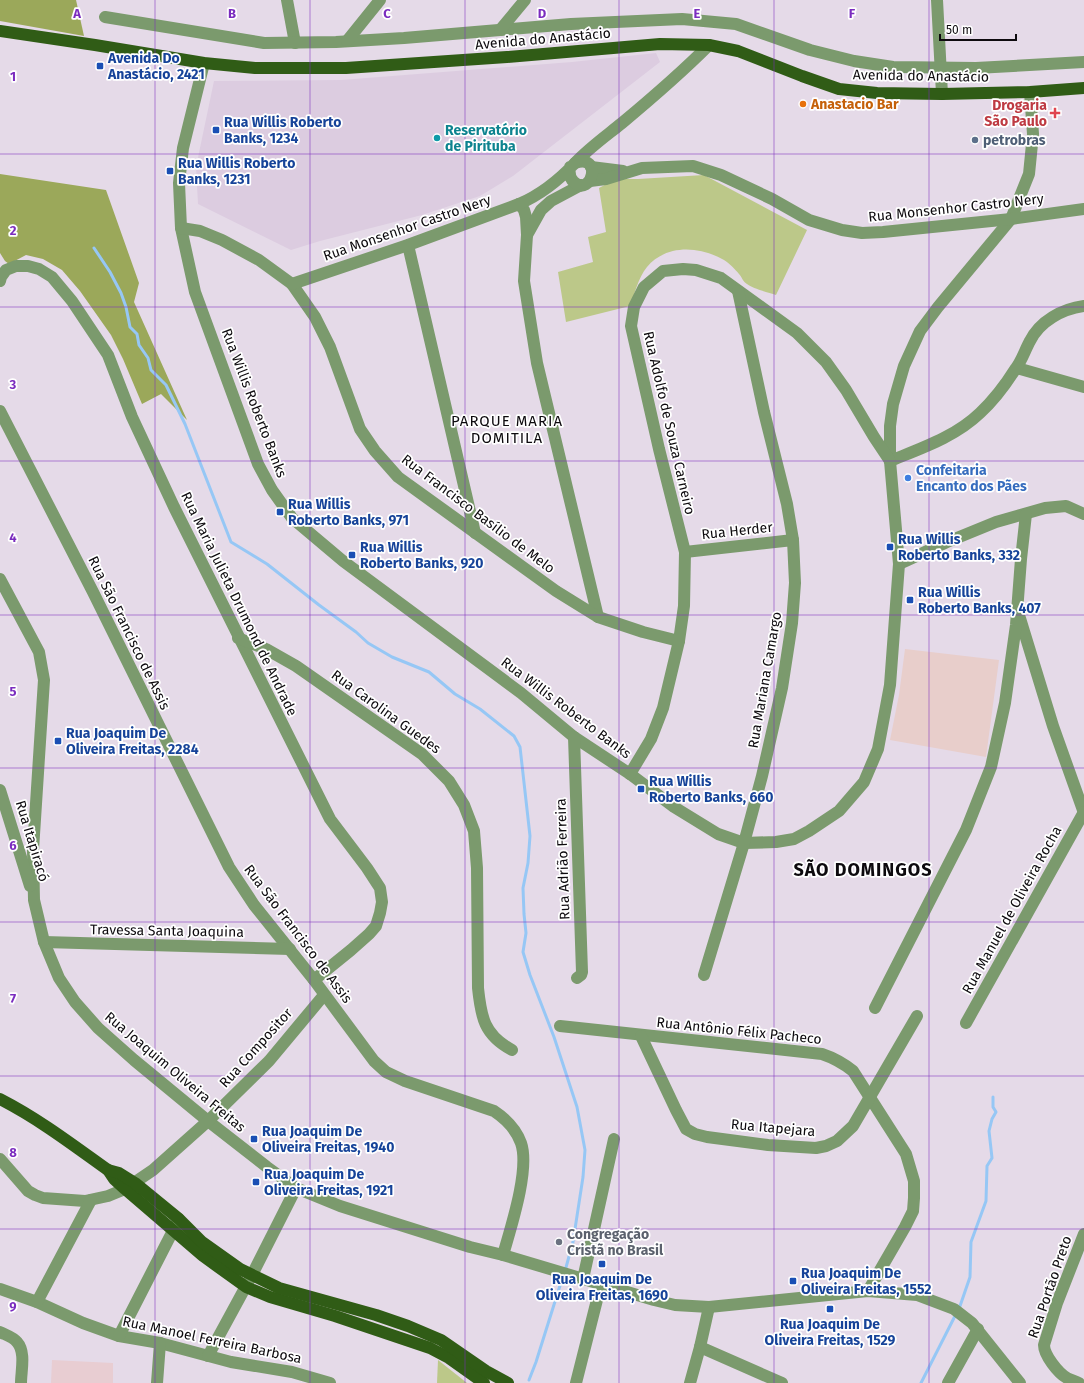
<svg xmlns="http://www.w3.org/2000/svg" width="1084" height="1383" viewBox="0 0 1084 1383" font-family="'Fira Sans',sans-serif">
	<rect width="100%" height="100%" fill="#e5dae8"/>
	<path fill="#dccce0" d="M656 53 660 62 513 176 480 196 422 215 320 241 291 250 198 204 196 167 214 81 341 80 572 62Z"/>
	<path fill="#e8cecb" d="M905 649 999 660 986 757 890 740 899 695Z"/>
	<path fill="#e8cdd2" d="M52 1360 113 1363V1383H51Z"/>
	<g fill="#bcc889">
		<path d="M704 175 807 230 776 295C768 292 753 289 747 284 743 282 742 277 739 274 735 269 729 263 724 260 700 246 666 244 647 267 638 278 635 293 630 306L566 322 558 272 593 262 588 237 606 232 599 188 616 179H638Z"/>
		<path d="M438 1360 467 1383H437Z"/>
	</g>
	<g fill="#9ba85a">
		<path d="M0 0H76L84 36 0 21Z"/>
		<path d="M0 174 106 190 139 283 134 302 187 420 161 394 142 404 123 359 111 335 80 291 62 270 43 259 26 255 9 264 5 261 0 253Z"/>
	</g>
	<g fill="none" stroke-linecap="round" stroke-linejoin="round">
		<g stroke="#96c7f5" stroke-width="3">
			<path d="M94 248 110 272 121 293 126 307 130 327 137 334 139 345 148 358 151 370 166 385 185 424 231 542 267 564 319 605 356 632 368 643 392 657 429 672 455 694 480 709 514 736 520 747 530 836 528 863 523 888 524 914 526 933 523 952 530 975 554 1037 577 1107 585 1150 583 1177 573 1242 565 1271"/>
			<path d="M959 1309 970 1277 971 1242 986 1201 987 1166 992 1158 989 1131 992 1119 996 1112 993 1107V1097"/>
			<path d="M529 1380 536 1362 563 1276"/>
			<path d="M921 1383 956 1314"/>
		</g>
		<g stroke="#7b9a6d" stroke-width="12">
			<path d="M287 0 295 43"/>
			<path d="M937 0 942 94"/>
			<path d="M105 17 264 43 336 42 404 38 571 24 682 19 736 24 810 50 854 61 893 67 976 68 1084 62"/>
			<path d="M500 30 525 0"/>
			<path d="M347 41 380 0"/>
			<path d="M204 63 183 148 179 183 181 228 195 292 258 464 272 490 292 518 343 561 521 693 574 737 630 774 674 807 718 834 744 843 776 842 794 839 809 831 839 811 864 782 878 749 890 685 899 564 890 461V426L893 404 904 366 920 331 938 307 1011 219 1029 174 1033 134 1030 92"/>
			<path d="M575 163C589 148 606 136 622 123 652 98 681 73 709 45"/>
			<path d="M591 167 623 171"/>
			<path d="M590 181 606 179 642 168 693 166 721 175 772 199 809 220 842 230 862 233 883 232 1011 219 1084 209"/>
			<path d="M519 204 524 210 526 217 527 235 524 281 537 363 598 617"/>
			<path d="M181 228 200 231 222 240 259 260 292 284 315 317 330 347 360 429 375 451 398 477 556 591 598 617 643 632 679 641"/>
			<path d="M527 235 541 210 551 201 581 185"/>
			<path d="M408 245 475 533"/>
			<path d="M0 281 1 277 6 270 16 266H28L39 269 52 277 72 301 108 355 132 417 174 507 330 819 367 868 380 888 382 902 380 913 376 926 369 934 351 950 314 980"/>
			<path d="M292 284 408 245 519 204C540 195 559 180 575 163 603 153 592 198 574 182 569 178 569 173 570 167"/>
			<path d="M1017 368 1084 387"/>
			<path d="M0 411 93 592 229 867 254 905 314 980 374 1061 386 1072 405 1081 494 1111C506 1119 516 1129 521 1143 530 1169 511 1227 503 1255"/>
			<path d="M890 461C922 448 955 437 980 413 994 400 1006 384 1016 368 1022 360 1025 350 1030 341 1040 321 1062 309 1084 306"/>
			<path d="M685 552 793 540"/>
			<path d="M899 564 947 542 996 522 1045 508 1066 506 1084 514"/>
			<path d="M0 579 39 652 44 680 33 850 34 900 44 942 59 978 75 1002 98 1028 134 1060 208 1121 267 1167 296 1188 340 1206 470 1247 503 1255 654 1300 675 1305 709 1307 868 1291 917 1295 954 1309 972 1323 1020 1383"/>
			<path d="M1019 615 1053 726 1084 813"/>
			<path d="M238 638 266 649 296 666 422 754 449 781 464 805 474 831 477 868 478 988C481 1017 484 1035 512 1050"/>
			<path d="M574 737 582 972 581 975 577 978"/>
			<path d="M630 774 651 739 663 708 679 641 684 606 685 552 659 449 631 326 634 307 644 287 663 271 683 269 696 270 721 278 797 333 826 362 846 390 874 437 890 461"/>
			<path d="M0 790 30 886"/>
			<path d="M44 942 290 949"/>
			<path d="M704 975 744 843 762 776 782 688 792 623 795 583 793 540 787 504 764 412 738 291"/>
			<path d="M875 1008 966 830 991 767 1005 703 1016 625 1021 559 1026 514"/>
			<path d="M966 1023 1084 812"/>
			<path d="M560 1026 822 1054C834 1058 843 1063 853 1071L906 1154 914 1181V1198L913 1211 905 1227 868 1291"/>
			<path d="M641 1036 676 1110 686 1129 695 1134 707 1137 768 1145 816 1148 826 1146 837 1141 853 1126 917 1016"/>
			<path d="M0 1159 28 1191 35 1195 43 1198 85 1201 108 1196 125 1189 153 1170 208 1121 269 1061 324 995"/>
			<path d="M583 1279 614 1139"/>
			<path d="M0 1289 37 1302 83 1323 119 1336 160 1343 231 1362 292 1372 330 1383"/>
			<path d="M37 1302 91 1200"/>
			<path d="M0 1332C6 1335 13 1337 17 1342 26 1352 21 1371 21 1383"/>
			<path d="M119 1336 179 1219"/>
			<path d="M700 1347 782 1383"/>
			<path d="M208 1356 252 1275 296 1188"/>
			<path d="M157 1383 160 1343"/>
			<path d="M576 1383 601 1284"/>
			<path d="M690 1383 700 1347 709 1307"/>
			<path d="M948 1383 978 1329"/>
			<path d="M1079 1383C1075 1381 1070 1380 1067 1378 1058 1373 1044 1355 1044 1345L1057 1303 1084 1234"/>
		</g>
		<g stroke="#305c16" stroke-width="12">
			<path d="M0 31 95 45 204 63 255 68H346L507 57 660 44 709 45 738 51 802 76 839 89 877 93 942 94 1030 92 1084 88"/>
			<path d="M0 1099C39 1119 73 1145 108 1170L114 1179 125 1189 203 1256 246 1287 270 1297 335 1316 430 1348 449 1358 484 1383"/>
			<path d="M108 1170 119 1173 135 1183 179 1219 202 1242 240 1269 279 1288 376 1315 408 1326 441 1340 486 1371 508 1383"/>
		</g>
	</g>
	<path fill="none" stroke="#7b2cbf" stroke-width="1" stroke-opacity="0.55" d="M155 0V1383M310 0V1383M465 0V1383M619 0V1383M774 0V1383M929 0V1383M0 154H1084M0 307H1084M0 461H1084M0 615H1084M0 768H1084M0 922H1084M0 1076H1084M0 1229H1084"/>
	<g fill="#1a4fb4" stroke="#fff" stroke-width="1.5">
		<rect x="96" y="62" width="8" height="8" rx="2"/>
		<rect x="212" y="126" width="8" height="8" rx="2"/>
		<rect x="166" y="167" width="8" height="8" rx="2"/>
		<rect x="276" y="508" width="8" height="8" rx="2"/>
		<rect x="886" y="543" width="8" height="8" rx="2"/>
		<rect x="348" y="551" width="8" height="8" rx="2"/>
		<rect x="906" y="596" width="8" height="8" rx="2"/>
		<rect x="54" y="737" width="8" height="8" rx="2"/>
		<rect x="637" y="785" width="8" height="8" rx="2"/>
		<rect x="250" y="1135" width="8" height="8" rx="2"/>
		<rect x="252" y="1178" width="8" height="8" rx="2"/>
		<rect x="598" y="1260" width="8" height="8" rx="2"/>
		<rect x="789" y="1277" width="8" height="8" rx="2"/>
		<rect x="826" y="1305" width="8" height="8" rx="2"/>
	</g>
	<circle fill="#e8710a" stroke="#fff" stroke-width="1.5" cx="803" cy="104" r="4"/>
	<path fill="#e0444e" stroke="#fff" stroke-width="1.5" d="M1053 107h4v4h4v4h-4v4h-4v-4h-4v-4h4z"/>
	<circle fill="#0f9aa8" stroke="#fff" stroke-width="1.5" cx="437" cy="138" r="4"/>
	<circle fill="#5c6f8a" stroke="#fff" stroke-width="1.5" cx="975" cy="140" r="4"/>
	<circle fill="#3f7fe0" stroke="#fff" stroke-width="1.5" cx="908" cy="478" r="4"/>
	<circle fill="#6b7280" stroke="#fff" stroke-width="1.5" cx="559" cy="1242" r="4"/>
	<g text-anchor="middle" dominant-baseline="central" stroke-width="3.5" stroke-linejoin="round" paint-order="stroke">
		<g font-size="14" fill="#0d0a0e" stroke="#fff">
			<text transform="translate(543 39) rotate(-5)">Avenida do Anastácio</text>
			<text transform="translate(921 76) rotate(1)">Avenida do Anastácio</text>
			<text transform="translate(956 208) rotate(-6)">Rua Monsenhor Castro Nery</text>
			<text transform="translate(407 228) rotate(-19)">Rua Monsenhor Castro Nery</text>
			<text transform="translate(254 403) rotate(69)">Rua Willis Roberto Banks</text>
			<text transform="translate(669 423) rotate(77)">Rua Adolfo de Souza Carneiro</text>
			<text transform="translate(478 514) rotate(37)">Rua Francisco Basílio de Melo</text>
			<text transform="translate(737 531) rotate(-6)">Rua Herder</text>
			<text transform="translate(239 604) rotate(64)">Rua Maria Julieta Drumond de Andrade</text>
			<text transform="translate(129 633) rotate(64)">Rua São Francisco de Assis</text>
			<text transform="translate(765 680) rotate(-80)">Rua Mariana Camargo</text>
			<text transform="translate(566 708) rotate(37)">Rua Willis Roberto Banks</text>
			<text transform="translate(386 712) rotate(36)">Rua Carolina Guedes</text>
			<text transform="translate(32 841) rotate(73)">Rua Itapiracó</text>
			<text transform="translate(563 859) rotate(-92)">Rua Adrião Ferreira</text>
			<text transform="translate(1012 910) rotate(-61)">Rua Manuel de Oliveira Rocha</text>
			<text transform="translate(167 931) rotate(1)">Travessa Santa Joaquina</text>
			<text transform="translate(298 934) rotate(53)">Rua São Francisco de Assis</text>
			<text transform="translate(739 1031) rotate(6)">Rua Antônio Félix Pacheco</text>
			<text transform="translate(256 1048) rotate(-48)">Rua Compositor</text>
			<text transform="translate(175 1072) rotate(40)">Rua Joaquim Oliveira Freitas</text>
			<text transform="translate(773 1128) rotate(5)">Rua Itapejara</text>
			<text transform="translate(1050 1287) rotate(-71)">Rua Portão Preto</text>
			<text transform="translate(212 1340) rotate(12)">Rua Manoel Ferreira Barbosa</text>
		</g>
		<g font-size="14" font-weight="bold" fill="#164399" stroke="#fff" text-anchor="start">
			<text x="108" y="58">Avenida Do<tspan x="108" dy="16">Anastácio, 2421</tspan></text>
			<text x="224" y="122">Rua Willis Roberto<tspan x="224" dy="16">Banks, 1234</tspan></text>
			<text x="178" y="163">Rua Willis Roberto<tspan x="178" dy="16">Banks, 1231</tspan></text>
			<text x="288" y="504">Rua Willis<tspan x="288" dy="16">Roberto Banks, 971</tspan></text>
			<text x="898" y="539">Rua Willis<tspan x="898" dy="16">Roberto Banks, 332</tspan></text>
			<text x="360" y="547">Rua Willis<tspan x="360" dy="16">Roberto Banks, 920</tspan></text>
			<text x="918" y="592">Rua Willis<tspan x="918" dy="16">Roberto Banks, 407</tspan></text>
			<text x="66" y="733">Rua Joaquim De<tspan x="66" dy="16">Oliveira Freitas, 2284</tspan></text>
			<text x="649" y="781">Rua Willis<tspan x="649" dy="16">Roberto Banks, 660</tspan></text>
			<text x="262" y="1131">Rua Joaquim De<tspan x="262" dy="16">Oliveira Freitas, 1940</tspan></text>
			<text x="264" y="1174">Rua Joaquim De<tspan x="264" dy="16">Oliveira Freitas, 1921</tspan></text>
			<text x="801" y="1273">Rua Joaquim De<tspan x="801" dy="16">Oliveira Freitas, 1552</tspan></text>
			<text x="602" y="1279" text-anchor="middle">Rua Joaquim De<tspan x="602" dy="16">Oliveira Freitas, 1690</tspan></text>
			<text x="830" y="1324" text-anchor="middle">Rua Joaquim De<tspan x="830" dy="16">Oliveira Freitas, 1529</tspan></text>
		</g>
		<g font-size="14" font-weight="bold" fill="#c56008" stroke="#fff" text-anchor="start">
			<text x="811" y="104">Anastacio Bar</text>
		</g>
		<g font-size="14" font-weight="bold" fill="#be3a42" stroke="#fff" text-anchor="end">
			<text x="1047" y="105">Drogaria<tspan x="1047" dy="16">São Paulo</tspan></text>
		</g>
		<g font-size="14" font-weight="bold" fill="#0d838f" stroke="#fff" text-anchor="start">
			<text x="445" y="130">Reservatório<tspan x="445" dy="16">de Pirituba</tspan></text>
		</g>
		<g font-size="14" font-weight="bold" fill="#4e5e75" stroke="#fff" text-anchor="start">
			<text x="983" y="140">petrobras</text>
		</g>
		<g font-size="14" font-weight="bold" fill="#366cbe" stroke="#fff" text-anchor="start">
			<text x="916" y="470">Confeitaria<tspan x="916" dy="16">Encanto dos Pães</tspan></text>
		</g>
		<g font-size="14" font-weight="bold" fill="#5b616d" stroke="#fff" text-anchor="start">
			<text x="567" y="1234">Congregação<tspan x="567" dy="16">Cristã no Brasil</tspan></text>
		</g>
		<g font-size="15" letter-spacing="1" fill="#0d0a0e" stroke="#fff">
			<text x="507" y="421">PARQUE MARIA<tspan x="507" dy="17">DOMITILA</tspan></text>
		</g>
		<g font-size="18" font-weight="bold" letter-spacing="1" fill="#0d0a0e" stroke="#fff">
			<text x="863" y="870">SÃO DOMINGOS</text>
		</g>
	</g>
	<g font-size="13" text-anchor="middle" font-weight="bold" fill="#7b2cbf" stroke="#fff" stroke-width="3.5" stroke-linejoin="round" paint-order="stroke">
		<text x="77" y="18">A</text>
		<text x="232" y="18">B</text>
		<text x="387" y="18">C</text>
		<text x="542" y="18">D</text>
		<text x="697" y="18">E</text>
		<text x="852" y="18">F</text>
		<text x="13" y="81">1</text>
		<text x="13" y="235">2</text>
		<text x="13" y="389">3</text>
		<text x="13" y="542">4</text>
		<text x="13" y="696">5</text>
		<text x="13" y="850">6</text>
		<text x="13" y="1003">7</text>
		<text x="13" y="1157">8</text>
		<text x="13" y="1311">9</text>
	</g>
	<path d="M940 34v6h76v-6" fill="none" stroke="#0d0a0e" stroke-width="2"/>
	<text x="946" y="34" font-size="12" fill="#0d0a0e" stroke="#ffffff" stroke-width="3" paint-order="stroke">50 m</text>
</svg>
